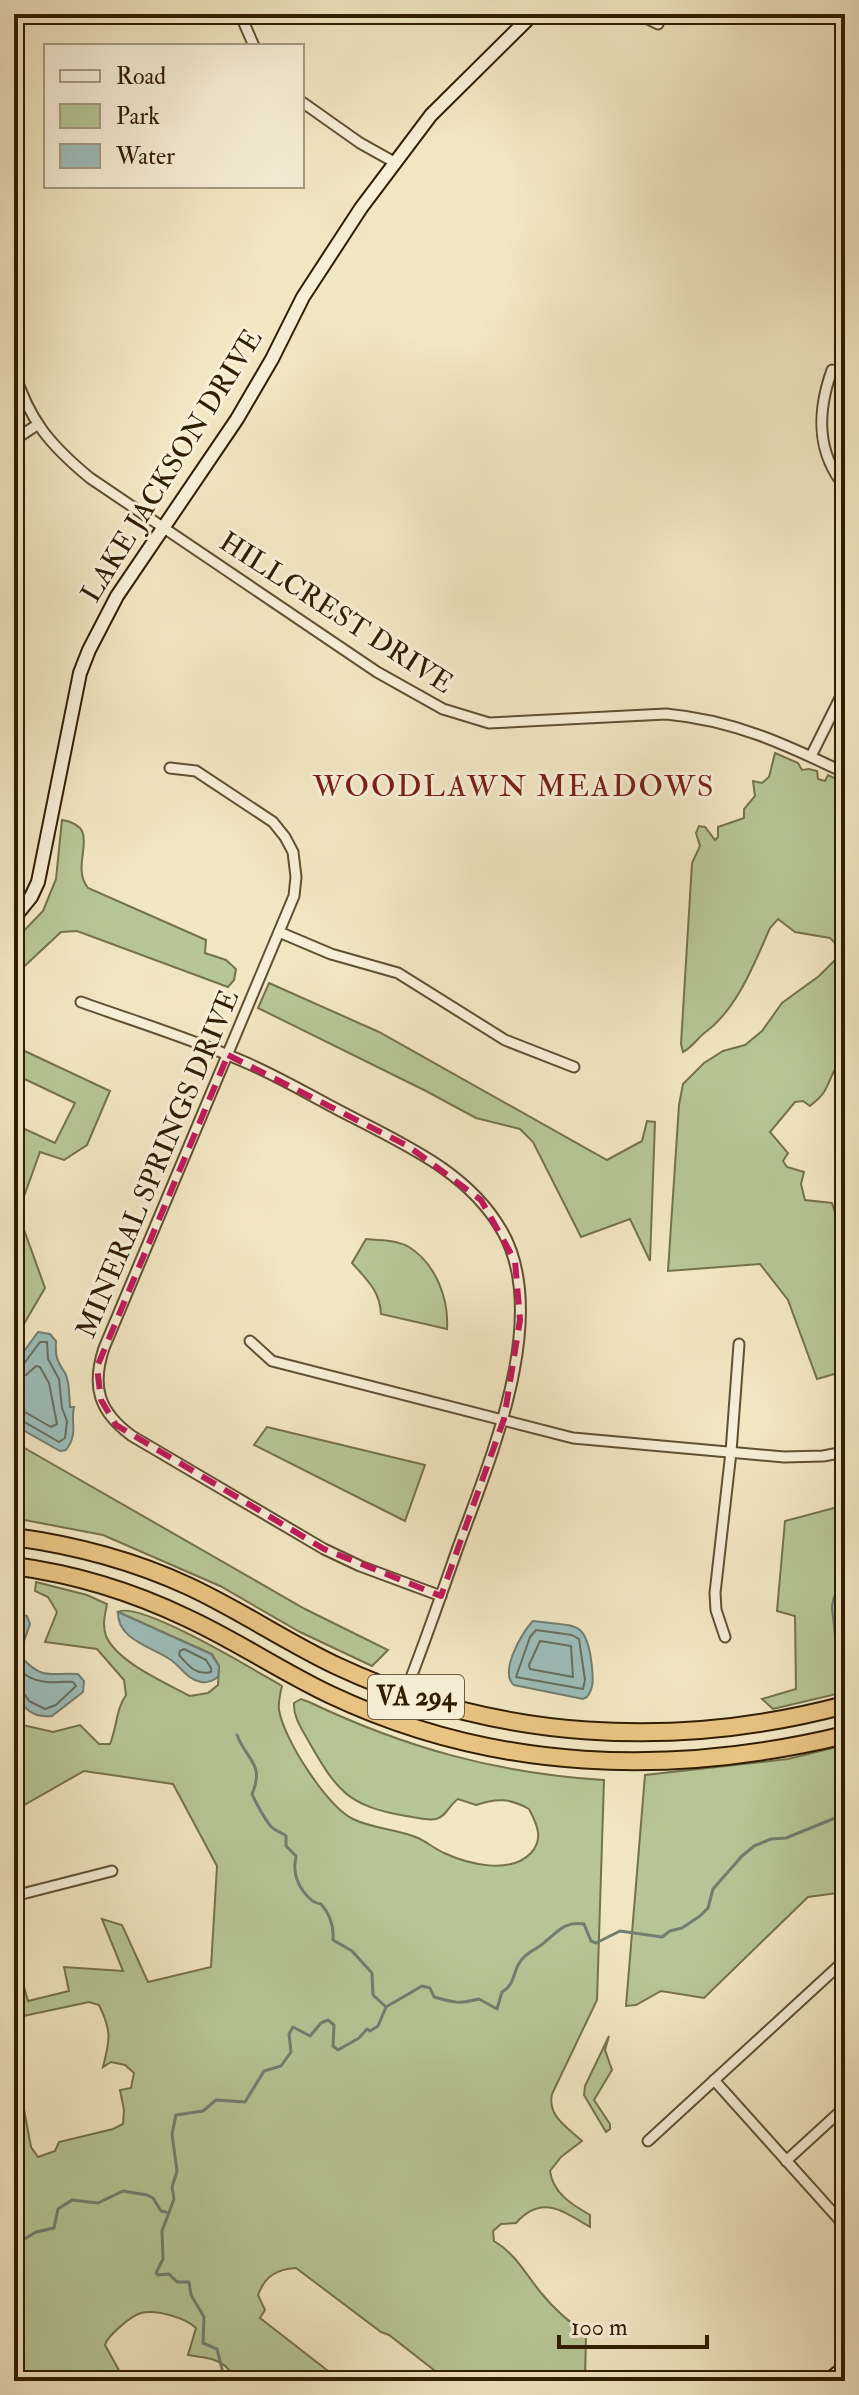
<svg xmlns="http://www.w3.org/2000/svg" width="859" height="2395" viewBox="0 0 859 2395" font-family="'IM FELL Double Pica',serif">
	<rect width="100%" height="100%" fill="#f2e7c3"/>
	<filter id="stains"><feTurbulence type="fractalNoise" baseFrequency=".0025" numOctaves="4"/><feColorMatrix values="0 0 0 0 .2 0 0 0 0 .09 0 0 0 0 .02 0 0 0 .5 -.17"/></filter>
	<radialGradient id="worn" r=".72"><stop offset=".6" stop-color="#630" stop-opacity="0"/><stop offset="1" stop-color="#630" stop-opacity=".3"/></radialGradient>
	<g fill="#b7c696" stroke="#74724c" stroke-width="2">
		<path d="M775 753 798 763 802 770 809 769 817 771 818 779 825 781 828 775 845 783V1058C832 1068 832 1079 824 1092 821 1097 815 1102 810 1106L803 1101 795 1102 770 1132 788 1153 783 1161 787 1167 804 1172 801 1184 805 1200 832 1203 840 1229H845V1371L817 1379 788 1300 760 1264 668 1271 679 1105 683 1084 704 1063 723 1051 745 1045 762 1031 782 1003 819 976 838 957 839 947 830 938 795 932 778 919 770 928C754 964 738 1007 707 1031 698 1037 694 1046 683 1052L681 1044 692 863 700 846 696 833 699 826 705 827 715 840 718 837V827L744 818V809L755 796 753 781 762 783 769 777Z"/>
		<path d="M62 820C105 827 68 863 88 888L206 940 205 953 226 960 236 969 234 980 228 987 77 931 61 932 14 976V941L43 911 56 879Z"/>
		<path d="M269 983 379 1032 607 1160 642 1141 647 1121 655 1122 650 1261 630 1219 581 1237 533 1142 520 1129 476 1118 426 1091 258 1008Z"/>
		<path d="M14 1046 110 1091 87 1145 64 1160 40 1152 18 1213 45 1288 14 1341V1124L55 1143 75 1103 14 1074Z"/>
		<path d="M366 1239C380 1240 397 1240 409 1247 436 1264 449 1299 447 1329L381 1314C380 1291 367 1280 352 1263Z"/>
		<path d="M267 1427 425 1465 405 1521 254 1445Z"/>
		<path d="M14 1442 305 1609 388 1650 372 1666 300 1632 220 1586 103 1535 14 1518Z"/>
		<path d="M845 1505V1582L834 1597 832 1607 841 1664 845 1667V1692L773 1709 762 1699 796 1689 795 1616 777 1611 785 1521Z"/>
		<path d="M36 1582 87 1595 107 1604C105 1615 102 1625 106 1636 117 1662 166 1683 190 1696L208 1693 218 1685 219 1666 212 1654 118 1612C140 1600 257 1672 282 1686 280 1694 278 1702 279 1710 284 1740 327 1806 353 1819 373 1829 398 1829 418 1838 427 1842 435 1849 444 1853 468 1864 510 1875 531 1853 544 1839 537 1824 529 1809 510 1798 496 1798 476 1805L458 1799C449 1805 447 1816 436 1819 427 1821 415 1817 406 1816 348 1806 337 1791 309 1742 302 1729 293 1717 294 1703L301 1699 309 1702C406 1748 496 1773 604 1780L597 2000 552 2094C547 2116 567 2127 582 2141L561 2157 550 2171C553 2193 571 2204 590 2215V2227C563 2211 542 2194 516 2223L501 2224 493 2231 494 2241C516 2254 526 2275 542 2294 555 2310 569 2322 586 2334L585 2381H448L389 2335 381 2332 296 2268C277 2269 265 2276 258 2295L265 2310 260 2318 341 2381H228L229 2370C220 2358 202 2357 188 2355L196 2328C186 2318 156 2309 141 2313 132 2315 107 2336 105 2345L121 2374 118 2381H14V2070L21 2087 15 2093 17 2105 23 2104 31 2147 38 2157 55 2151 59 2142 113 2129 123 2124 124 2110 120 2090 131 2088 134 2073 125 2065 111 2062 103 2067C110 2040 112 2031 99 2005L89 2002 14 2018V1952L28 2001 69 1991 64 1967 123 1971 102 1919 122 1925 148 1982 211 1967 217 1866 173 1784 84 1771 17 1809 14 1807V1723L53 1732 80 1725 99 1744H110C117 1727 116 1709 126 1695L124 1680 97 1649 45 1642 57 1612 48 1597 35 1591Z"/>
		<path d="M845 1745V1892L808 1897 704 1998 661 1991 636 2005 626 2006 645 1775 788 1759Z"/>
		<path d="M609 2036 605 2050 612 2070 594 2100 610 2124V2129L606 2132 584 2095 585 2086Z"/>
	</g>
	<g fill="#9dbebb" stroke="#717e71" stroke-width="2">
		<path d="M38 1332 50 1334 56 1341C55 1356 57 1361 65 1373 70 1381 69 1397 70 1407H74C70 1423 79 1433 66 1450L60 1451 14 1425V1365Z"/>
		<path d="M845 1582V1667L837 1657 832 1607 834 1597Z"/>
		<path d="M118 1612 211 1654 219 1666 218 1677C213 1681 208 1683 201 1682 188 1680 181 1667 171 1660 153 1647 117 1640 118 1612Z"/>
		<path d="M18 1613 27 1616 30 1624 23 1644 22 1658C44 1681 50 1672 78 1674L84 1681 83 1692 52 1716C2 1722 14 1647 14 1615Z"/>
		<path d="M533 1621C575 1627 587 1618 592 1667 593 1678 594 1688 587 1697L583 1699 514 1685C499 1673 521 1633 533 1621Z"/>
	</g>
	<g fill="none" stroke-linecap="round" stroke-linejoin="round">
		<g stroke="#666e5e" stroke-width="2">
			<path d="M14 1368 23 1365 40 1342H47L48 1359 59 1379 62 1408 67 1421 65 1438 59 1442 21 1420 14 1419"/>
			<path d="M14 1378 26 1375 36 1366 40 1367 49 1383 57 1424 51 1427 23 1411 14 1409"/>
			<path d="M14 1622 21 1626C12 1654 11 1678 47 1682 56 1683 64 1681 73 1682L76 1686 56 1705 45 1709 29 1701 22 1690 14 1689"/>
			<path d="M536 1630 572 1635 579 1639 585 1680 583 1689 516 1677 530 1637Z"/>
			<path d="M540 1641 571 1646 573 1677 530 1669 529 1665Z"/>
			<path d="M184 1649 206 1660 211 1668V1672C196 1676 188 1665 179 1655L180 1651Z"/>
		</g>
		<g stroke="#717e71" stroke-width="3">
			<path d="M237 1735C247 1761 265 1764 252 1794 255 1801 268 1826 274 1829 278 1832 283 1833 286 1836V1846L296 1856C296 1860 294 1865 295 1869 295 1882 308 1903 321 1904 330 1914 334 1926 333 1940L352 1951 372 1973 373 1995 386 2007"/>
			<path d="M14 2241H21L36 2232 54 2228 58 2209 72 2200 98 2203 123 2191 147 2195 153 2198 161 2211 166 2212"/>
			<path d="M228 2381 223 2373 217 2349 203 2343 204 2317 191 2295 189 2282H177L169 2274 158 2275 156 2273 163 2259 162 2231 174 2199 172 2187 177 2171 172 2134 176 2115 203 2111 216 2100 245 2102 264 2071 281 2066 291 2052 289 2034 293 2027 310 2036 321 2023 328 2020 334 2025 333 2046 338 2050 359 2038 367 2029 370 2031 378 2026 386 2007 422 1986 430 1988 434 1997C455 2003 459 2004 479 1999L497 2009 502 1992C513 1986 513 1976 518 1965 525 1952 537 1950 546 1941 559 1930 566 1921 584 1924L591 1941 596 1943 620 1931 662 1937 670 1931 682 1928 700 1916 708 1908 713 1889 742 1856 754 1846 771 1839 786 1838 845 1814"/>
		</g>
		<g stroke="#605032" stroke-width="13">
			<g id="street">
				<path d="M240 14 254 46"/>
				<path d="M638 14 658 24"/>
				<path d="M302 102 360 143 394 162"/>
				<path d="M832 370C817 412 816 452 845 487"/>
				<path d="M14 371C29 420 50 445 90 478L377 672 443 709 489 723 666 714C733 720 785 744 845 773"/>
				<path d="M14 440 37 425"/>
				<path d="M811 756 845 688"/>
				<path d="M170 768 196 771 273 822 285 837 293 852 296 877 294 896 104 1348C91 1387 99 1412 132 1436L324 1549 360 1566 441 1596"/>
				<path d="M279 932 331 954 398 973 505 1040 574 1067"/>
				<path d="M81 1002C134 1021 189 1038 240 1060 279 1076 316 1099 354 1118 409 1147 468 1173 501 1229 553 1316 488 1464 457 1550 437 1607 417 1665 394 1721"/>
				<path d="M250 1341 272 1361 573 1438 784 1457 823 1456 845 1452"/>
				<path d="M725 1637 716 1610 715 1593 731 1452 739 1344"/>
				<path d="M14 1896 112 1871"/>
				<path d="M714 2080 845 2226"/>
				<path d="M648 2141 845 1960"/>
				<path d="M786 2161 845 2107"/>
			</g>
		</g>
		<g stroke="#301d02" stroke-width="16">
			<g id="secondary">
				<path d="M14 918 31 897 38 882 80 673 89 650 117 596 237 419 272 359 303 297 361 208 431 115 533 14"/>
				<path d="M827 2381 845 2367"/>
			</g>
		</g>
		<g stroke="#301d02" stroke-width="20">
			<g id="highway">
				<path d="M14 1537C73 1545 134 1561 188 1586 240 1610 286 1642 337 1666 497 1741 676 1750 845 1705"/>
				<path d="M14 1566C74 1574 133 1592 187 1618 237 1641 282 1672 331 1695 494 1772 672 1777 845 1735"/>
			</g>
		</g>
		<use href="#street" stroke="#f7efd8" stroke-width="9"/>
		<use href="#secondary" stroke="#f7efd8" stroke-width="12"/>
		<use href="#highway" stroke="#e9c482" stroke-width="16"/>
	</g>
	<path fill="none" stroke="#c2185b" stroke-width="6" stroke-dasharray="16 10" stroke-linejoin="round" d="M228 1055 408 1146 481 1200 515 1261 520 1320 504 1419 441 1596 324 1549 116 1425 101 1400 97 1367Z"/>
	<g text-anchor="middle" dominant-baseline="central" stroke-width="6" stroke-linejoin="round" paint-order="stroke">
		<rect fill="#f7efd8" stroke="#6c5c42" stroke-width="2" x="368" y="1675" width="96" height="44" rx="6"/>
		<g font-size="26" font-weight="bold" fill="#301d02">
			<text x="416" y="1697">VA 294</text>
		</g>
		<g font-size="28" fill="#301d02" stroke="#f7efd8">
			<text transform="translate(172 466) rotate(-58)">LAKE JACKSON DRIVE</text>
			<text transform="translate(336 613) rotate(33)">HILLCREST DRIVE</text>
			<text transform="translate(158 1164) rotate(-67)">MINERAL SPRINGS DRIVE</text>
		</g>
		<g font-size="30" letter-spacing="2" fill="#7a1f14" stroke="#f7efd8">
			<text x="514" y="786">WOODLAWN MEADOWS</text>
		</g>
	</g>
	<rect width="859" height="2395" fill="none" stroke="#f2e7c3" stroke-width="48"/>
	<rect x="16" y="16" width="827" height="2363" fill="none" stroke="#301d02" stroke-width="4"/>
	<rect x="24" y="24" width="811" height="2347" fill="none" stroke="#301d02" stroke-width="2"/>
	<rect x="44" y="44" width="260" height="144" fill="#f7efd8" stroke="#a79b82" stroke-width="2"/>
	<rect x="60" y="70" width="40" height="12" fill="#f7efd8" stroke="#a79b82" stroke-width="2"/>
	<text x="116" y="84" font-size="24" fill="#301d02">Road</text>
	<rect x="60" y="104" width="40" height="24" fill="#b7c696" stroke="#a79b82" stroke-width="2"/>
	<text x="116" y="124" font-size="24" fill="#301d02">Park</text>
	<rect x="60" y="144" width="40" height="24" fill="#9dbebb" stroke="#a79b82" stroke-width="2"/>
	<text x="116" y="164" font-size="24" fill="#301d02">Water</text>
	<path d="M559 2335v12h148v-12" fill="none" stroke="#301d02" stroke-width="4"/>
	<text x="571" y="2335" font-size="24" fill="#301d02" stroke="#f7efd8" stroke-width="6" paint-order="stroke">100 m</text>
	<rect width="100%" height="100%" filter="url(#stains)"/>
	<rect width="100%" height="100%" fill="url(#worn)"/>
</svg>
